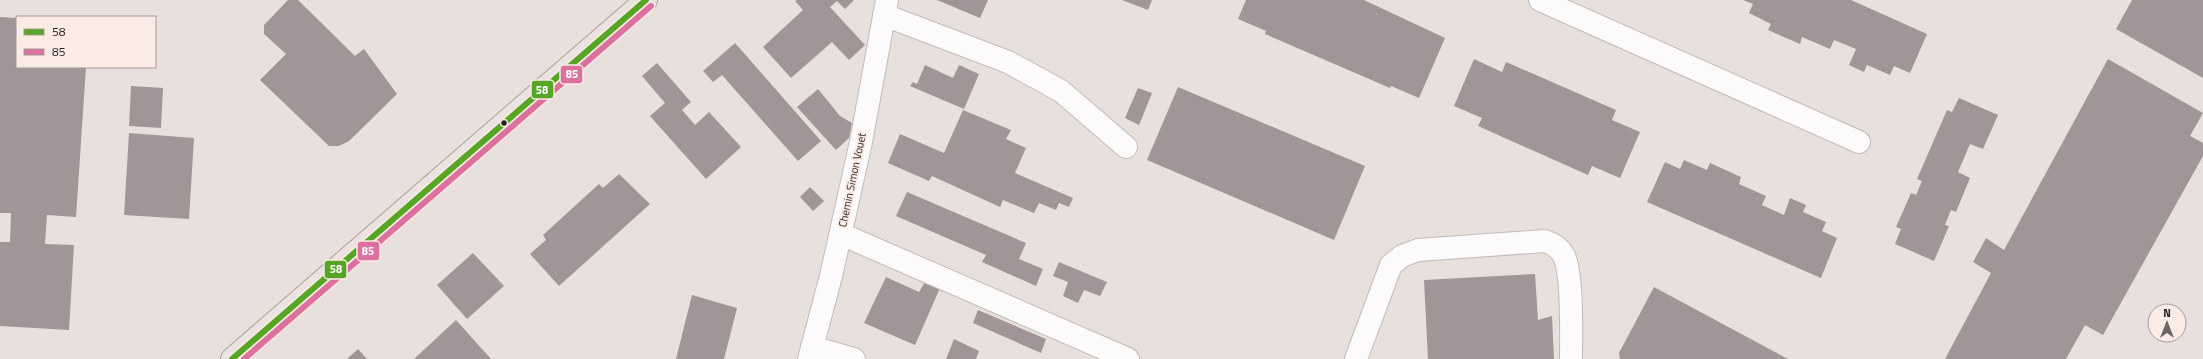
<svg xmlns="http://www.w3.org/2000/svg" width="2203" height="359" viewBox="0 0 2203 359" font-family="'Titillium Web',sans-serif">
	<rect width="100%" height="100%" fill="#e8e0dd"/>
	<g fill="#a29598">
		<path d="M288 0H298L355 56 364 49 397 94 349 141 339 146H329L260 80 286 54 264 34V25Z"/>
		<path d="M797 0H854L845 9 837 1 830 7 865 45 849 60 832 42 791 78 763 47 803 10 795 1Z"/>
		<path d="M937 0H988L980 18Z"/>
		<path d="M1122 0H1152L1148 10Z"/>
		<path d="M1246 0H1364L1445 38 1419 98 1391 86 1390 88 1265 34 1266 31 1238 19Z"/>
		<path d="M1743 0H1851L1927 34 1910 73 1894 66 1890 75 1867 65 1864 72 1849 65 1856 49 1834 40 1830 49 1802 37 1800 44 1768 30 1771 24 1749 13 1753 4Z"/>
		<path d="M2132 0H2203V78L2116 29Z"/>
		<path d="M0 17 17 18V67H86L76 217 47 215 45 244 74 245 69 330 0 326V242H10L11 213H0Z"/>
		<path d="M735 43 821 141 798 161 722 75 713 82 703 71Z"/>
		<path d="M1474 59 1502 72 1506 62 1616 110 1612 120 1640 132 1620 178 1592 166 1588 175 1478 126 1482 118 1454 106Z"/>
		<path d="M2108 59 2203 113 2190 136 2203 143V156L2103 335 2085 325 2066 359H1945L1991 273 1973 262 1986 238 2004 250Z"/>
		<path d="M657 63 691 102 682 110 695 125 709 112 741 147 706 179 650 116 665 103 642 76Z"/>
		<path d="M925 65 953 78 959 65 979 74 964 109 910 86 913 82 917 84Z"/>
		<path d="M131 86 163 88 161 128 129 126Z"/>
		<path d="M1178 87 1365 166 1334 240 1147 160Z"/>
		<path d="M1138 88 1152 93 1139 125 1125 118Z"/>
		<path d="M818 89 840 116 852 123 849 138 836 150 797 107Z"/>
		<path d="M1959 98 1998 115 1983 149 1970 144 1958 172 1970 178 1956 212 1951 210 1945 225 1949 226 1934 261 1895 244 1901 229 1896 227 1911 193 1916 195 1922 181 1917 179 1947 110 1952 112Z"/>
		<path d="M963 110 1011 130 1006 139 1026 148 1015 173 1073 198 1069 207 1059 203 1056 210 1039 203 1034 213 1003 200 1000 207 932 176 929 181 888 163 900 134 944 153Z"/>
		<path d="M129 133 194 138 189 219 124 215Z"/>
		<path d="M1684 160 1707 170 1710 163 1741 177 1739 184 1766 196 1762 205 1784 215 1790 198 1806 205 1803 212 1826 222 1822 231 1837 238 1821 278 1647 202 1665 162 1680 169Z"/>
		<path d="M619 174 650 204 559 286 530 254 546 240 543 235 599 184 603 188Z"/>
		<path d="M810 187 824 201 813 211 800 197Z"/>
		<path d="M907 192 1026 243 1019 259 1043 269 1036 286 982 262 986 255 896 216Z"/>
		<path d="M473 253 504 286 467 319 437 285Z"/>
		<path d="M1059 262 1107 282 1100 296 1084 290 1078 303 1063 296 1068 282 1053 276Z"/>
		<path d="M1535 274 1538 320 1552 316 1554 359H1428L1424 280Z"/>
		<path d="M886 277 919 292 925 282 940 288 915 345 864 323Z"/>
		<path d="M1654 287 1788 359H1620L1619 353Z"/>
		<path d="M692 295 737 308 724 359H676Z"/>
		<path d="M978 310 1046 339 1041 353 973 323Z"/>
		<path d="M456 320 491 359H414Z"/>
		<path d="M954 339 979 351 976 359H946Z"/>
		<path d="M358 349 367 359H347Z"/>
	</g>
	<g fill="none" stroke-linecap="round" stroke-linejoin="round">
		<g stroke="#c2bbb9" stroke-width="24">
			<g id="minor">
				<path d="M1540 0 1859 142"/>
				<path d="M884 15 1008 62 1061 91 1126 147"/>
				<path d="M841 234 1128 359"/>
				<path d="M812 347 854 359"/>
				<path d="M809 359 831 276 861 142 887 0"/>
				<path d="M1356 359 1391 265 1402 256 1418 250 1545 241C1553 244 1559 247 1564 256 1573 275 1571 336 1571 359"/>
			</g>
		</g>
		<g stroke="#af9e95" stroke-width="24">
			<path id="major" d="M232 359 646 0"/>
		</g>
		<use href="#minor" stroke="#fcfafa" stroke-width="22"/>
		<use href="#major" stroke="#ebe3df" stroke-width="22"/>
		<g stroke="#faebe5" stroke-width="9">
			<path id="bus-1" d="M232 359 646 0"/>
		</g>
		<g stroke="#faebe5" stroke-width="9">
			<path id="bus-2" d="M244 359 651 6"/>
		</g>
		<use href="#bus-1" stroke="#56a525" stroke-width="6"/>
		<use href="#bus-2" stroke="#dc71a0" stroke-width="6"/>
	</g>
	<circle fill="#282321" stroke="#faebe5" stroke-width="1.5" cx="504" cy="123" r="3.5"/>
	<g text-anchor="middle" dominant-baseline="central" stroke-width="4" stroke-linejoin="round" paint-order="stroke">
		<g font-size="11" fill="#282321" stroke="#faebe5">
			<text transform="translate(852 180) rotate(-78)">Chemin Simon Vouet</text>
		</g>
	</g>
	<g stroke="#faebe5" stroke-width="1.5">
		<rect x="560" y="65" width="23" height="19" rx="4" fill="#dc71a0"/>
		<rect x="531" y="80" width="23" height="19" rx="4" fill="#56a525"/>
		<rect x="357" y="241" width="23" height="20" rx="4" fill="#dc71a0"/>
		<rect x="324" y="260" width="23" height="19" rx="4" fill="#56a525"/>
	</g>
	<g font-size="11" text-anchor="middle" font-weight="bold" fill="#fff">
		<text x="572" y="78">85</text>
		<text x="542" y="94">58</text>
		<text x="368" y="255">85</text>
		<text x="336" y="273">58</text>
	</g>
	<rect x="16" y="16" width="140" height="52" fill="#faebe5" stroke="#a69b97"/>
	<rect x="24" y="29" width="20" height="6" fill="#56a525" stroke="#a69b97"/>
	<text x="52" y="36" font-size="12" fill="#282321">58</text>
	<rect x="24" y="49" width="20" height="6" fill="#dc71a0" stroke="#a69b97"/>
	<text x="52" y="56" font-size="12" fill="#282321">85</text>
	<g transform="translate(2167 323)"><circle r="19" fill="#faebe5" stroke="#a69b97"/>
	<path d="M0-3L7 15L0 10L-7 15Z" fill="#6b6563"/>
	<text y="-6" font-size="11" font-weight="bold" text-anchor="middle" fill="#282321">N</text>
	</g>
</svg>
